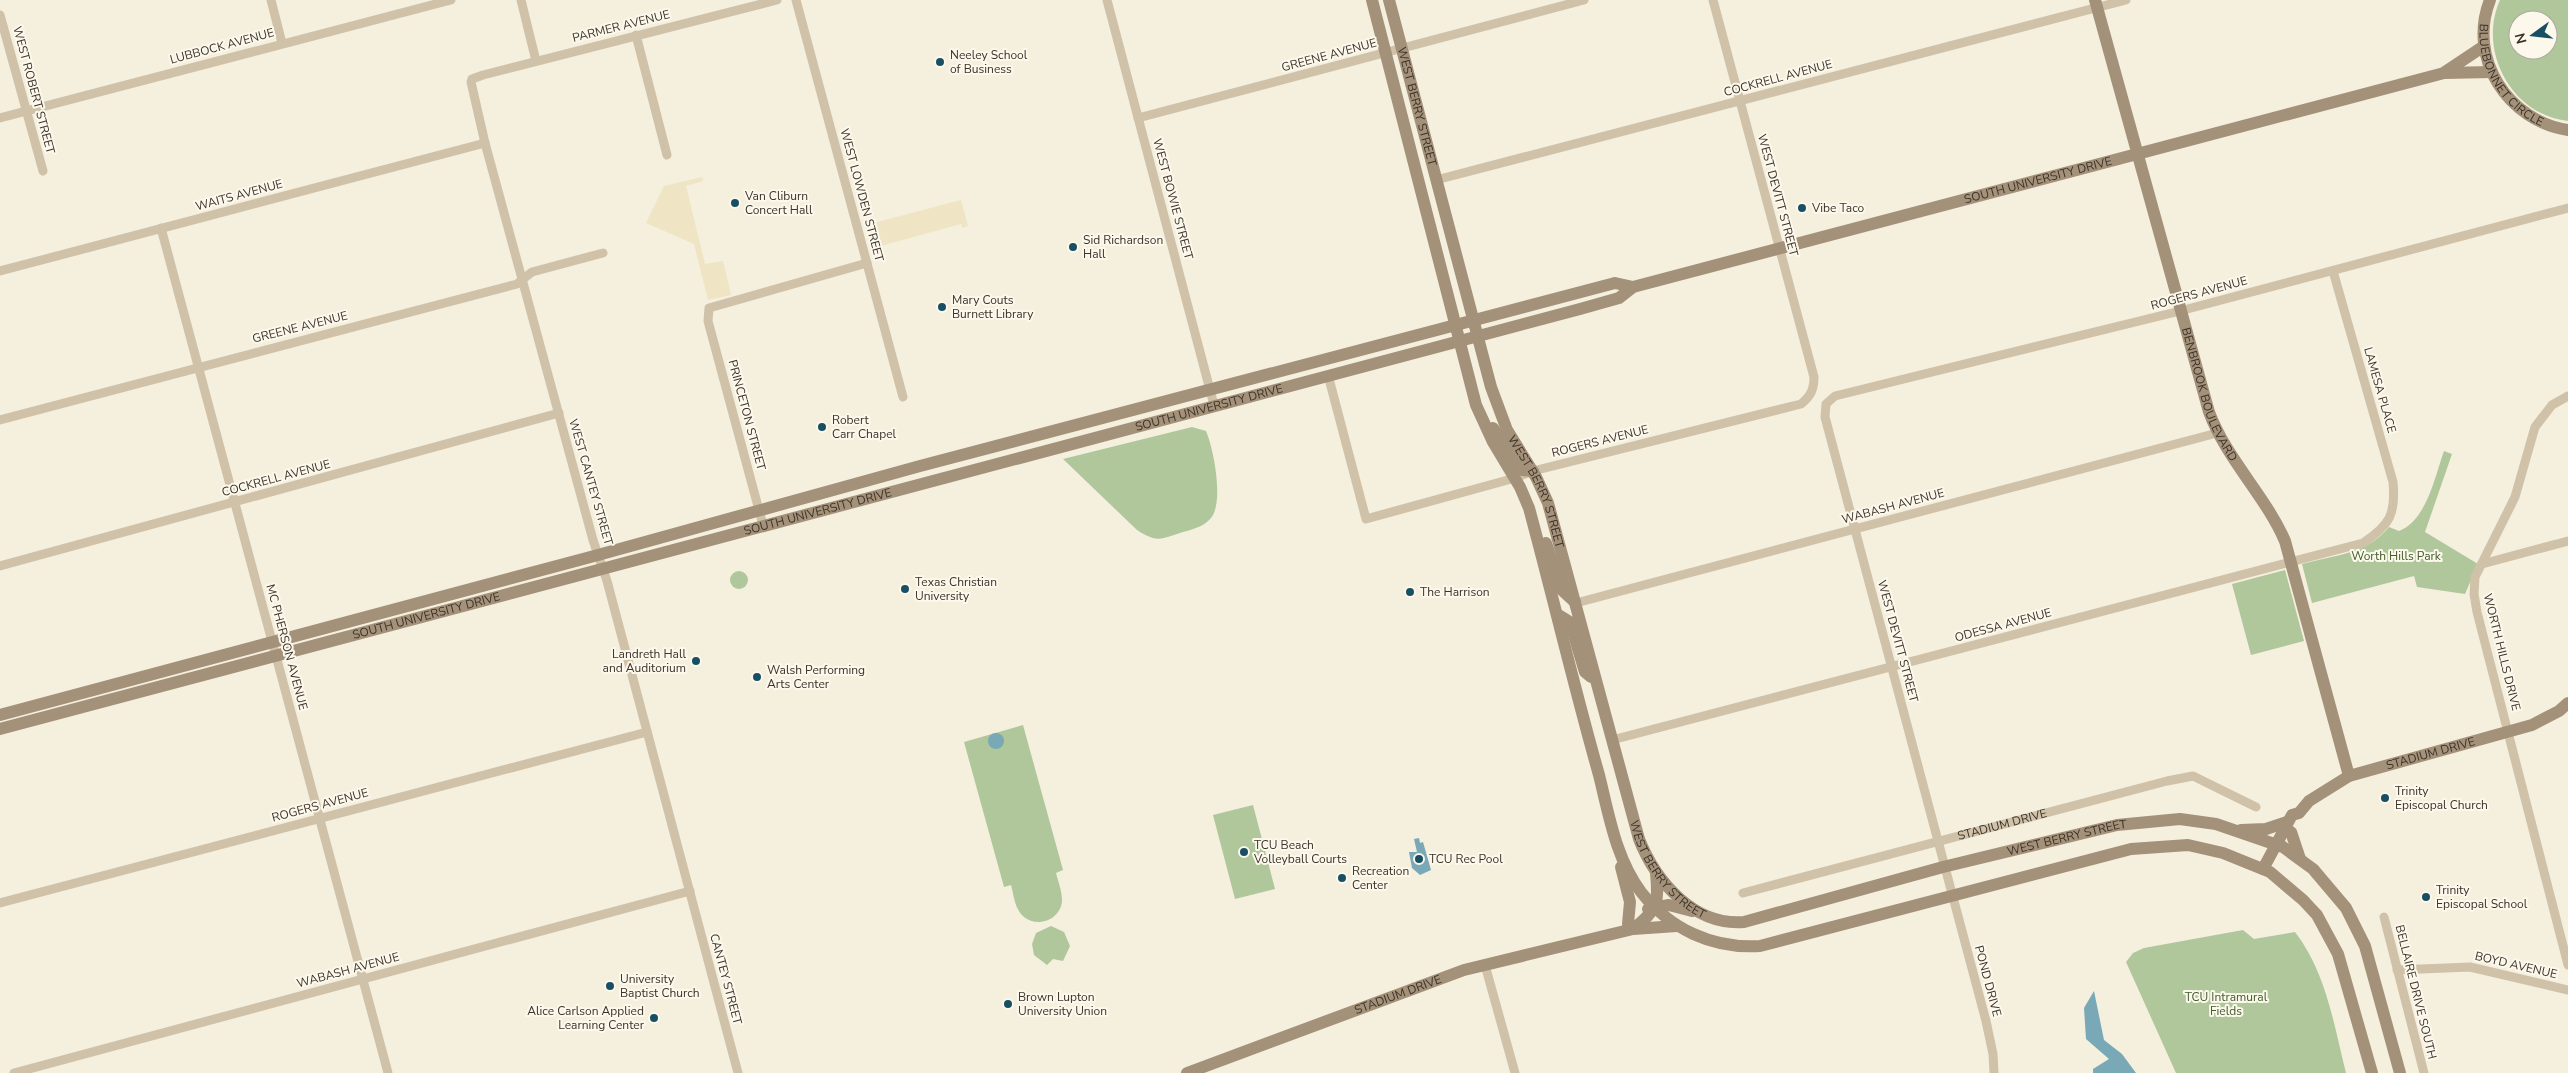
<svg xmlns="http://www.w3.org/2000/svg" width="2568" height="1073" viewBox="0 0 2568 1073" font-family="'Nunito Sans',sans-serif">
	<rect width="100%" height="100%" fill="#f5efde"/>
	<g fill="#b0c79c" fill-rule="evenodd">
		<path d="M2500 0H2568V121C2512 115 2477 51 2500 0ZM2518 20H2548V50H2518Z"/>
		<path d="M1192 427 1206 431C1214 450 1224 502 1211 518 1204 527 1190 530 1180 533 1159 540 1156 542 1137 530L1063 459Z"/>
		<path d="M2444 451 2452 454 2425 532 2478 564 2465 594 2417 587 2414 576 2312 603 2302 564C2335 555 2367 554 2389 527L2399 531C2427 520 2435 476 2444 451Z"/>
		<path d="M2285 570 2304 641 2251 655 2232 584Z"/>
		<circle cx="739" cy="580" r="9"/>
		<path d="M1023 725 1063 870 1056 873C1058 881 1062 891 1062 900 1062 918 1039 929 1024 917 1015 910 1014 896 1011 885L1004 887 964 742Z"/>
		<path d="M1253 805 1275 889 1235 899 1213 815Z"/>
		<path d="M1051 926 1064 932 1070 946 1063 961 1053 959 1047 965 1034 955 1032 944 1036 933Z"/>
		<path d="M2243 930 2254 939 2295 932C2326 972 2334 1025 2346 1073H2176L2126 962 2133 953 2144 948Z"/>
	</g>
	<g fill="#efe4c4">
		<path d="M702 177 703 181 686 186 705 264 723 261 731 295 708 300 694 244 646 223 664 186Z"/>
		<path d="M961 200 968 226 962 228 961 224 873 248 866 225Z"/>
	</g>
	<g fill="#79a8b6">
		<circle cx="996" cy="741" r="8"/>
		<path d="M1419 838 1420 843 1423 842 1431 870 1420 875 1412 868 1409 852H1417L1414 839Z"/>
		<path d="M2094 991 2104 1040 2122 1054 2136 1073H2093V1069L2109 1059 2086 1039 2084 1008Z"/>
	</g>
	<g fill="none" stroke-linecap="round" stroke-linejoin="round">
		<g stroke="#cfc2a8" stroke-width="9">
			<path d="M271 0 282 43"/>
			<path d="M521 0 536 61"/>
			<path d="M796 0 903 397"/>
			<path d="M1107 0 1214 405"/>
			<path d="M0 15 43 171"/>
			<path d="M636 35 667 155"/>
			<path d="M0 118 451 0"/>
			<path d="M1138 118 1584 0"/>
			<path d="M1436 180 2126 0"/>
			<path d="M161 228 388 1073"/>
			<path d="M0 271 485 143"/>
			<path d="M1328 375 1366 519 1515 478 1533 471 1801 404C1811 396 1814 389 1814 377L1713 0"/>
			<path d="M2568 396 2552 405 2535 427 2515 497 2475 577 2474 594 2477 612 2568 965"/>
			<path d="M0 420 517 284 532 272 603 253"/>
			<path d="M763 525 708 321 709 308 867 263"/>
			<path d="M2482 564 2568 541"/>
			<path d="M0 566 559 413"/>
			<path d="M1576 603 2217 433"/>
			<path d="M1612 740 2363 543C2390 525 2396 514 2393 482L2333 271"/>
			<path id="s1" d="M1743 893 2167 781 2193 776 2256 807"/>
			<path d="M0 903 647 732"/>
			<path d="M2384 917 2424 1073"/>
			<path d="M1485 965 1515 1073"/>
			<path d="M2397 970 2470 967 2568 990"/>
			<path d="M14 1073 690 891"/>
			<path d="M738 1073 607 581 593 540 485 143 471 82 472 79 483 75 777 0"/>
			<path d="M1994 1073 1993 1054 1986 1021 1825 417 1826 404 1835 396 2180 311 2568 208"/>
		</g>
		<g stroke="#a49179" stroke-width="12">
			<path d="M1372 0 1476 405 1493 442 1520 487 1529 508C1553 597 1574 687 1599 775 1609 815 1616 859 1641 892 1670 929 1712 949 1760 946L2131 849 2188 845 2223 853 2270 872 2303 900 2317 915 2338 954 2372 1073"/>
			<path id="s2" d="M1389 0 1491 387 1507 430 1536 477 1548 503 1639 839C1656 882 1694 926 1744 922L1943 867 2117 825 2180 819 2216 824 2283 847 2313 869 2346 908 2365 946 2400 1073"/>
			<path id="s3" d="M2095 0 2209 412C2227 460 2265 495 2285 541L2349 776"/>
			<path id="s4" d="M2490 0C2467 58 2508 121 2568 130"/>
			<path d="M2445 72 2484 46"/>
			<path d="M1493 428 1518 467 1522 470 1533 471"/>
			<path d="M1546 543 1561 589 1575 602"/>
			<path d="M1557 614 1570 622 1585 672 1591 677"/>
			<path d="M0 715 598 555 920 466 1615 283 1633 287"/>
			<path id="s5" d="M0 729 1580 309 1619 298 1633 287 2444 73 2492 72"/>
			<path d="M2241 830 2266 829 2287 822"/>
			<path d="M2291 832 2300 859"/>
			<path d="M1621 867 1630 902 1628 924"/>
			<path id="s6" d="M2263 869 2292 815 2299 813 2309 801 2349 776 2532 725 2559 711 2568 703"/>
			<path d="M1648 909 1669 905 1692 911"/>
			<path d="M1633 929 1677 926"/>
			<path id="s7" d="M1187 1073 1464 970 1633 929C1658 909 1659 904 1656 873"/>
		</g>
	</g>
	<g fill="#194f62" stroke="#fcf8ec" stroke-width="2">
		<circle cx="940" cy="62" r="5"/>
		<circle cx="735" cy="203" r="5"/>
		<circle cx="1802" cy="208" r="5"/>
		<circle cx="1073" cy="247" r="5"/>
		<circle cx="942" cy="307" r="5"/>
		<circle cx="822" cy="427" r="5"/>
		<circle cx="905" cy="589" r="5"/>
		<circle cx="1410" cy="592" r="5"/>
		<circle cx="696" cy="661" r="5"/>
		<circle cx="757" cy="677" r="5"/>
		<circle cx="2385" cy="798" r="5"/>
		<circle cx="1244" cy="852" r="5"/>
		<circle cx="1419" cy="859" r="5"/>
		<circle cx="1342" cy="878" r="5"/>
		<circle cx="2426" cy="897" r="5"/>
		<circle cx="610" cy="986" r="5"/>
		<circle cx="1008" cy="1004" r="5"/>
		<circle cx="654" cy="1018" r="5"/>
	</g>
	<g text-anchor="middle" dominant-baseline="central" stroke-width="4" stroke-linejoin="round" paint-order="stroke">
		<g font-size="12" fill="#3c3229" stroke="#fcf8ec">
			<text transform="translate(621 26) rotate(-14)">PARMER AVENUE</text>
			<text transform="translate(222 46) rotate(-15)">LUBBOCK AVENUE</text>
			<text transform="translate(1329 55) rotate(-15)">GREENE AVENUE</text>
			<text stroke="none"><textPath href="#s4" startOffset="86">BLUEBONNET CIRCLE</textPath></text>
			<text transform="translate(1778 78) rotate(-15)">COCKRELL AVENUE</text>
			<text transform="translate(34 90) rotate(75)">WEST ROBERT STREET</text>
			<text stroke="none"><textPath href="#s2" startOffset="110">WEST BERRY STREET</textPath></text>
			<text stroke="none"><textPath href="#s5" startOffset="2112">SOUTH UNIVERSITY DRIVE</textPath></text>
			<text transform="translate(239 195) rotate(-15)">WAITS AVENUE</text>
			<text transform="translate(862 195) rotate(75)">WEST LOWDEN STREET</text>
			<text transform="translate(1778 195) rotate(75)">WEST DEVITT STREET</text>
			<text transform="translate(1173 199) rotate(75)">WEST BOWIE STREET</text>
			<text transform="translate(2199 293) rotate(-15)">ROGERS AVENUE</text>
			<text transform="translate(300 327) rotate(-14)">GREENE AVENUE</text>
			<text transform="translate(2380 390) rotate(74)">LAMESA PLACE</text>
			<text stroke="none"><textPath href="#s3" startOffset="411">BENBROOK BOULEVARD</textPath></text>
			<text stroke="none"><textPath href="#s5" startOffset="1251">SOUTH UNIVERSITY DRIVE</textPath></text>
			<text transform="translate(747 415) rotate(75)">PRINCETON STREET</text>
			<text transform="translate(1600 441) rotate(-14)">ROGERS AVENUE</text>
			<text transform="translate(276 478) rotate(-15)">COCKRELL AVENUE</text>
			<text transform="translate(591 482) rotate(74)">WEST CANTEY STREET</text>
			<text stroke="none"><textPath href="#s2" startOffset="515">WEST BERRY STREET</textPath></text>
			<text transform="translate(1893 506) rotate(-15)">WABASH AVENUE</text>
			<text stroke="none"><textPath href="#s5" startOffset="846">SOUTH UNIVERSITY DRIVE</textPath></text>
			<text stroke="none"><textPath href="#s5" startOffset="441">SOUTH UNIVERSITY DRIVE</textPath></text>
			<text transform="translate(2003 625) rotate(-15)">ODESSA AVENUE</text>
			<text transform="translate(1898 641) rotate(75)">WEST DEVITT STREET</text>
			<text transform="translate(287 647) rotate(75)">MC PHERSON AVENUE</text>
			<text transform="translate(2502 652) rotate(76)">WORTH HILLS DRIVE</text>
			<text stroke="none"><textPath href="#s6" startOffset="216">STADIUM DRIVE</textPath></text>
			<text transform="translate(320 805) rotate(-15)">ROGERS AVENUE</text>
			<text stroke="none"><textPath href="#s1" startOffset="268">STADIUM DRIVE</textPath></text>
			<text stroke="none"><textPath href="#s2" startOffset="1355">WEST BERRY STREET</textPath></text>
			<text stroke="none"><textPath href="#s2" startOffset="920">WEST BERRY STREET</textPath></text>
			<text transform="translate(2516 965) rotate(13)">BOYD AVENUE</text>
			<text transform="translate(348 970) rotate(-15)">WABASH AVENUE</text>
			<text transform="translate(726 979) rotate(75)">CANTEY STREET</text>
			<text transform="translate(1988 981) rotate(75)">POND DRIVE</text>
			<text transform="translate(2416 992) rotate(76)">BELLAIRE DRIVE SOUTH</text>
			<text stroke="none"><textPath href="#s7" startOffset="225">STADIUM DRIVE</textPath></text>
		</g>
		<g font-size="12" fill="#3c3229" stroke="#fcf8ec" text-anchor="start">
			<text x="950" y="55">Neeley School<tspan x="950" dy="14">of Business</tspan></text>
			<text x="745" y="196">Van Cliburn<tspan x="745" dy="14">Concert Hall</tspan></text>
			<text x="1812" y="208">Vibe Taco</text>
			<text x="1083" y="240">Sid Richardson<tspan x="1083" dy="14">Hall</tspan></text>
			<text x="952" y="300">Mary Couts<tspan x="952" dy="14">Burnett Library</tspan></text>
			<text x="832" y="420">Robert<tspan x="832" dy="14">Carr Chapel</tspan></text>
			<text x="915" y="582">Texas Christian<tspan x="915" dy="14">University</tspan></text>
			<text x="1420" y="592">The Harrison</text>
			<text x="686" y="654" text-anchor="end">Landreth Hall<tspan x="686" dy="14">and Auditorium</tspan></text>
			<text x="767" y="670">Walsh Performing<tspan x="767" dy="14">Arts Center</tspan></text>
			<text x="2395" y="791">Trinity<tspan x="2395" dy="14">Episcopal Church</tspan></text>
			<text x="1254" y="845">TCU Beach<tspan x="1254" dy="14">Volleyball Courts</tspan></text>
			<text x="1429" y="859">TCU Rec Pool</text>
			<text x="1352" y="871">Recreation<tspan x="1352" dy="14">Center</tspan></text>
			<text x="2436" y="890">Trinity<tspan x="2436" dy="14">Episcopal School</tspan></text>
			<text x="620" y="979">University<tspan x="620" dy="14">Baptist Church</tspan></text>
			<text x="1018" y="997">Brown Lupton<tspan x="1018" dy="14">University Union</tspan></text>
			<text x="644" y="1011" text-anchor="end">Alice Carlson Applied<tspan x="644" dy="14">Learning Center</tspan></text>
		</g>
		<g font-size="12" fill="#405d2a" stroke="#fcf8ec">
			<text x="2396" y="556">Worth Hills Park</text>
			<text x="2226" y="997">TCU Intramural<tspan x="2226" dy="14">Fields</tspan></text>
		</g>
	</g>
	<g transform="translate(2533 35) rotate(255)"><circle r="24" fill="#fcf8ec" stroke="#afa99e"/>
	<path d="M0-4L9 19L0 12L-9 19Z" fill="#194f62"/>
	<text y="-8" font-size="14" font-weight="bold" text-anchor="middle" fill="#3c3229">N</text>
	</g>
</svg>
